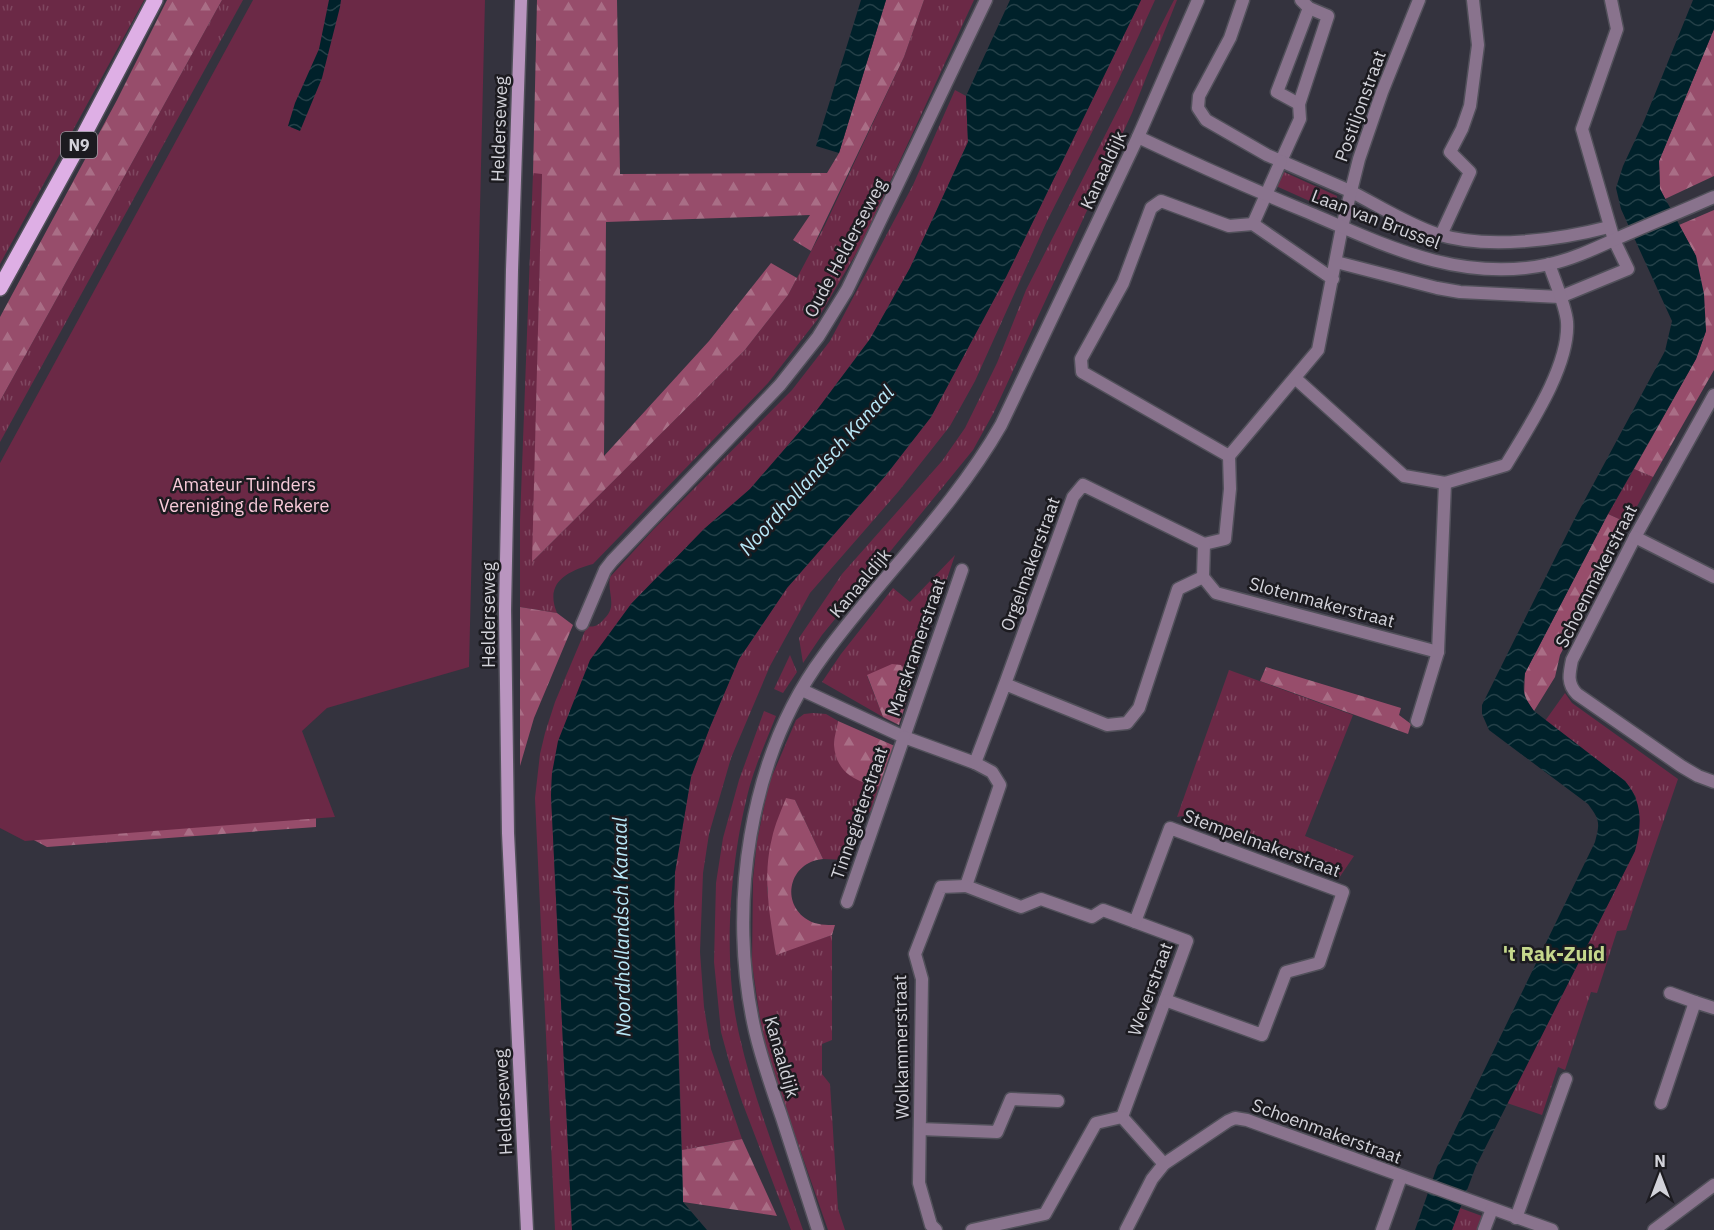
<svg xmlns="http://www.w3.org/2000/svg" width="1714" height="1230" viewBox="0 0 1714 1230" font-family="'IBM Plex Sans',sans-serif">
	<defs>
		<pattern id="grass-tufts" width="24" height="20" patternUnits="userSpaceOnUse" patternTransform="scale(1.5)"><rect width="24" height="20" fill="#6b2946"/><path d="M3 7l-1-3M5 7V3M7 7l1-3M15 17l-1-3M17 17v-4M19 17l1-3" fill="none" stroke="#7f4760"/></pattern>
		<pattern id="forest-firs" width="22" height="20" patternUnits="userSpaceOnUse" patternTransform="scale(1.5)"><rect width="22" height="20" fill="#974d6b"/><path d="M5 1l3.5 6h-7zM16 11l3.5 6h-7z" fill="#a96e86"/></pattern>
		<pattern id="water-waves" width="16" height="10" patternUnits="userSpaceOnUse" patternTransform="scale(1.5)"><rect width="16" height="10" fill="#00212a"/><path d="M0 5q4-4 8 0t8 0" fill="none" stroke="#244048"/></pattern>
	</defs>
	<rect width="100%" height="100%" fill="#34333e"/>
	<g fill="url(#grass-tufts)">
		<path d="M0 0H144L0 264Z"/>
		<path d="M222 0H243L0 442V401Z"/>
		<path d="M924 0H974L861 245 817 320 768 383 593 564C568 571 544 582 557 613L520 607V521L533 173H542L533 561 744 351 788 295 825 225 904 57Z"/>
		<path d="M1141 0H1155L1118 81 1047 221 975 381 950 426 898 492 810 593 770 666 731 758 709 834 703 873 700 952 704 1007 711 1049 742 1139 682 1150 674 904 675 872 691 777 710 727 739 659 787 588 886 475 931 417 1006 277Z"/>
		<path d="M1174 0H1177L1132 113 994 412 973 450 822 635 803 663 799 638 842 574 942 461 965 428 997 363 1026 290Z"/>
		<path d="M955 90 966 96 968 142 910 268 870 339 808 422 750 489 704 529 631 604 552 773 551 795 572 1230H555L535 798 540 754 545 733 555 702 587 626C594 628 599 625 604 619 618 606 607 593 610 577L653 530 792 390 830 341 913 185Z"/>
		<path d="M1284 172 1337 196 1334 212 1276 186 1281 174Z"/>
		<path d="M1634 469 1653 477 1628 523 1608 514Z"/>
		<path d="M955 555 914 677 901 665 867 676 883 717 822 682 841 654 893 588 910 602Z"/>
		<path d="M790 655 797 672 783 693 774 689Z"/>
		<path d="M1229 670 1353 715 1305 836 1354 856 1339 878 1236 842 1233 834 1182 816 1177 817Z"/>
		<path d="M1565 693 1572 703 1678 779 1626 930 1617 931 1597 993 1591 992 1565 1070 1558 1067 1542 1115 1507 1103 1635 851 1636 797 1625 781 1545 721Z"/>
		<path d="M764 711 776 716C767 739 757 761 750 785 730 859 722 959 739 1034 754 1101 781 1166 803 1230H791L741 1099 730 1065 721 1032 714 962 716 883 723 838 739 780Z"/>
		<path d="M813 713 826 714 838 721 834 745 864 784 883 787 876 807 857 822 846 860 823 859 795 800 767 888 776 954 832 935V1040L822 1044V1074L830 1084 838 1209 845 1230H828L770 1063 762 1032 752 964 753 879 757 841 769 783 796 720 804 714Z"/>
		<path d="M1460 1208 1482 1216 1477 1230H1452Z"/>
	</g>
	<g fill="url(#forest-firs)">
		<path d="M167 0H222L0 401V317L117 100Z"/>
		<path d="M537 0H617L620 174 827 173 839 153 886 0H924L904 57 811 251 793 240 810 215 606 222 604 456 709 341 771 263 797 278 788 295 744 351 532 562 542 174 533 173Z"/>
		<path d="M1714 29V176L1665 199 1660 189 1659 161Z"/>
		<path d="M1714 210V370L1653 477 1634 469 1696 359 1706 331 1696 256 1679 225Z"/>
		<path d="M1608 514 1628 523 1560 655 1555 677 1534 711 1524 697 1525 673Z"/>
		<path d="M520 607 557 613 573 625 534 718 520 766Z"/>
		<path d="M892 664 901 665 914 677 899 725 883 717 867 675Z"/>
		<path d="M1266 667 1401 708 1399 715 1411 724 1408 734 1260 681Z"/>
		<path d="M838 721 897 747 883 787C858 783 836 774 834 745 834 737 837 728 838 721Z"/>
		<path d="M786 798 795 800 823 859C789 862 780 903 808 920 816 925 827 925 835 925L832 935 776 955C770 916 762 877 772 838 775 824 781 811 786 798Z"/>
		<path d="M316 811V827L47 847 15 830Z"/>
		<path d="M742 1139 777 1216 683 1202 682 1150Z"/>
	</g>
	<path fill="#6b2946" d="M253 0H485L469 667 327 708 302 731 335 817 25 841 0 828V463Z"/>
	<g fill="url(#water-waves)">
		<path d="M329 0H341L340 7 322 78 300 131 288 126 295 103 319 49Z"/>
		<path d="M861 0H886L839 153 816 146Z"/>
		<path d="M1010 0H1141L1006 277 931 417 886 475 787 588 739 659 710 727 691 777 675 872 674 904 683 1202 707 1230H572L551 795 552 773 558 741 590 660 631 604 704 529 750 489 808 422 870 339 910 268 968 142 966 96Z"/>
		<path d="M1693 0H1714V29L1659 161 1660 189 1696 256 1704 294 1706 331 1696 359 1608 514 1525 673C1522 692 1523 695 1534 711L1625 781C1643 802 1642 825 1635 851L1476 1166 1452 1230H1415L1437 1167 1595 842C1600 823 1600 820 1588 804L1489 730 1482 714V705L1574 520 1665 351 1672 321 1621 209 1616 188 1623 166 1644 121Z"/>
	</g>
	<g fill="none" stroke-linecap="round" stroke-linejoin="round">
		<g stroke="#51505a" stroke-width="15">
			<g id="pedestrian">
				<path d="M1299 104 1277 92 1309 8"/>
				<path d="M1281 161 1300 119 1299 104 1328 16 1309 8 1301 0"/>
				<path d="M1350 191C1377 205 1409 225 1437 234 1487 250 1559 240 1609 227"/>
				<path d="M1441 235 1470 172 1450 152 1462 129 1470 106 1478 45 1473 0"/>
				<path d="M1336 262 1437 288 1460 292 1560 297 1628 269 1614 240"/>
				<path d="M1204 544 1225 539 1230 489 1229 456"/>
				<path d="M904 737 962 570"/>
			</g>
		</g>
		<g stroke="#51505a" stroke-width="15">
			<g id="minor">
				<path d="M1243 0 1230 38 1199 96 1198 108 1206 120 1267 155 1350 191"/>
				<path d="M1611 0 1617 29 1582 129 1614 240"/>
				<path d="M1253 224 1281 161"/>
				<path d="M1333 279 1253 224 1229 226 1161 201 1151 208 1123 283 1081 359 1082 372 1229 456 1318 350 1342 227 1359 159 1382 92 1419 0"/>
				<path d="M1295 378 1404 476 1445 483 1506 465C1528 428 1570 366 1567 322 1566 307 1554 279 1549 264"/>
				<path d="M1714 395 1635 537 1572 660C1569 674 1567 684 1577 694L1681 766 1698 776 1714 782"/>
				<path d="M1635 537 1714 577"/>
				<path d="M1203 577 1216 593 1438 652"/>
				<path d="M582 624 605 570 612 561 780 385 818 337 847 290 986 0"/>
				<path d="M802 690 904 737 975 763 992 772 1000 785 966 886 1021 907 1041 899 1092 917 1103 910 1187 941 1122 1117 1164 1164"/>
				<path d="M1417 721 1438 652 1445 483"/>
				<path d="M975 763 1005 684 1107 725 1127 723 1139 708 1178 589 1203 577 1204 544 1083 485 1073 497 1005 684"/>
				<path d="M847 902 904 737"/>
				<path d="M1135 922 1170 828 1343 892 1319 963 1286 972 1262 1035 1165 1000"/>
				<path d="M1670 993 1695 1002"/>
				<path d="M1661 1103 1695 1002 1714 1008"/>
				<path d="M920 1129 997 1132 1011 1099 1058 1101"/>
				<path d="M1516 1218 1566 1079"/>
				<path d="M936 1230 931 1225 919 1183 922 979 915 954 941 887 966 886"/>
				<path d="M972 1230 1045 1214 1096 1123 1122 1117"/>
				<path d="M1126 1230 1152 1179 1164 1164 1228 1121 1235 1118 1247 1120 1552 1230"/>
				<path d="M1382 1230 1401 1177"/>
				<path d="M1484 1230 1492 1209"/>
				<path d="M1654 1230 1714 1185"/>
			</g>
		</g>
		<g stroke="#51505a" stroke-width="15">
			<g id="tertiary">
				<path d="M1138 137C1193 163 1249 188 1305 211 1384 245 1461 284 1550 264 1573 259 1596 248 1618 238 1650 224 1682 211 1714 197"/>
				<path d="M818 1230C806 1193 794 1155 782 1118 772 1089 762 1061 755 1031 727 909 748 757 824 655 881 577 953 509 1001 425L1138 137 1198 0"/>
			</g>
		</g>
		<g stroke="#51505a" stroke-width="15">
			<path id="secondary" d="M521 0 512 270 505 610 508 833 527 1230"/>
		</g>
		<g stroke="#51505a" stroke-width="18">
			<path id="primary" d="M0 288 75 152 155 0"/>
		</g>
		<use href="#pedestrian" stroke="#89738d" stroke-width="12"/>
		<use href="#minor" stroke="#89738d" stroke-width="12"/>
		<use href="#tertiary" stroke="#89738d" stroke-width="12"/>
		<use href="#secondary" stroke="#b995bf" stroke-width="12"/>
		<use href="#primary" stroke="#deafe5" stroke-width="15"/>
	</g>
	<g text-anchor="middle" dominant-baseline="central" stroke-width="5" stroke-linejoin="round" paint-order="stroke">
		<rect fill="#1c1b20" stroke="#9c9ca2" stroke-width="1.5" x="61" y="132" width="36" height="26" rx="4.5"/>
		<g font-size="16" font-weight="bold" fill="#d3d3da">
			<text x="79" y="145">N9</text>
		</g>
		<g font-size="18" fill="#d3d3da" stroke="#1c1b20">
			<text transform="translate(1360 106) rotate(-70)">Postiljonstraat</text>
			<text transform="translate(499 129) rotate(-88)">Helderseweg</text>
			<text transform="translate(1103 170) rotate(-65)">Kanaaldijk</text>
			<text transform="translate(1376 219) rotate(21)">Laan van Brussel</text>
			<text transform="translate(845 248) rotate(-62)">Oude Helderseweg</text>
			<text transform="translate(1030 564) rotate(-70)">Orgelmakerstraat</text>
			<text transform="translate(1596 576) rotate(-63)">Schoenmakerstraat</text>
			<text transform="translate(860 583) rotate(-50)">Kanaaldijk</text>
			<text transform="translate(1322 602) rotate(15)">Slotenmakerstraat</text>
			<text transform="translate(488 615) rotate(-90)">Helderseweg</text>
			<text transform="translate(916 647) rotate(-71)">Marskramerstraat</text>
			<text transform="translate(859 813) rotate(-71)">Tinnegieterstraat</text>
			<text transform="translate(1262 843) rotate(20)">Stempelmakerstraat</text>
			<text transform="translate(1150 989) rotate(-70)">Weverstraat</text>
			<text transform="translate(901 1047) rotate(-91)">Wolkammerstraat</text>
			<text transform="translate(782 1057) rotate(74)">Kanaaldijk</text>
			<text transform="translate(503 1102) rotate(-93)">Helderseweg</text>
			<text transform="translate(1327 1131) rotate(20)">Schoenmakerstraat</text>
		</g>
		<g font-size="18" fill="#f8cbda" stroke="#1c1b20">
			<text x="244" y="484">Amateur Tuinders<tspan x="244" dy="21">Vereniging de Rekere</tspan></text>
		</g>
		<g font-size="20" font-style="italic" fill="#b9e9f9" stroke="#1c1b20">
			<text transform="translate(816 470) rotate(-48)">Noordhollandsch Kanaal</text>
			<text transform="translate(621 927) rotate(-91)">Noordhollandsch Kanaal</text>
		</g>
		<g font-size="20" font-weight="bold" fill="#c5d88c" stroke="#1c1b20">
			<text x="1554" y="953">'t Rak-Zuid</text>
		</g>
	</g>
	<g transform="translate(1660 1176)" stroke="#1c1b20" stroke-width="4.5" paint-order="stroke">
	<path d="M0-4.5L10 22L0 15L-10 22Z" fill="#d3d3da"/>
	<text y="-9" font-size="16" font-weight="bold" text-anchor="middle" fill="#d3d3da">N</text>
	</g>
</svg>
